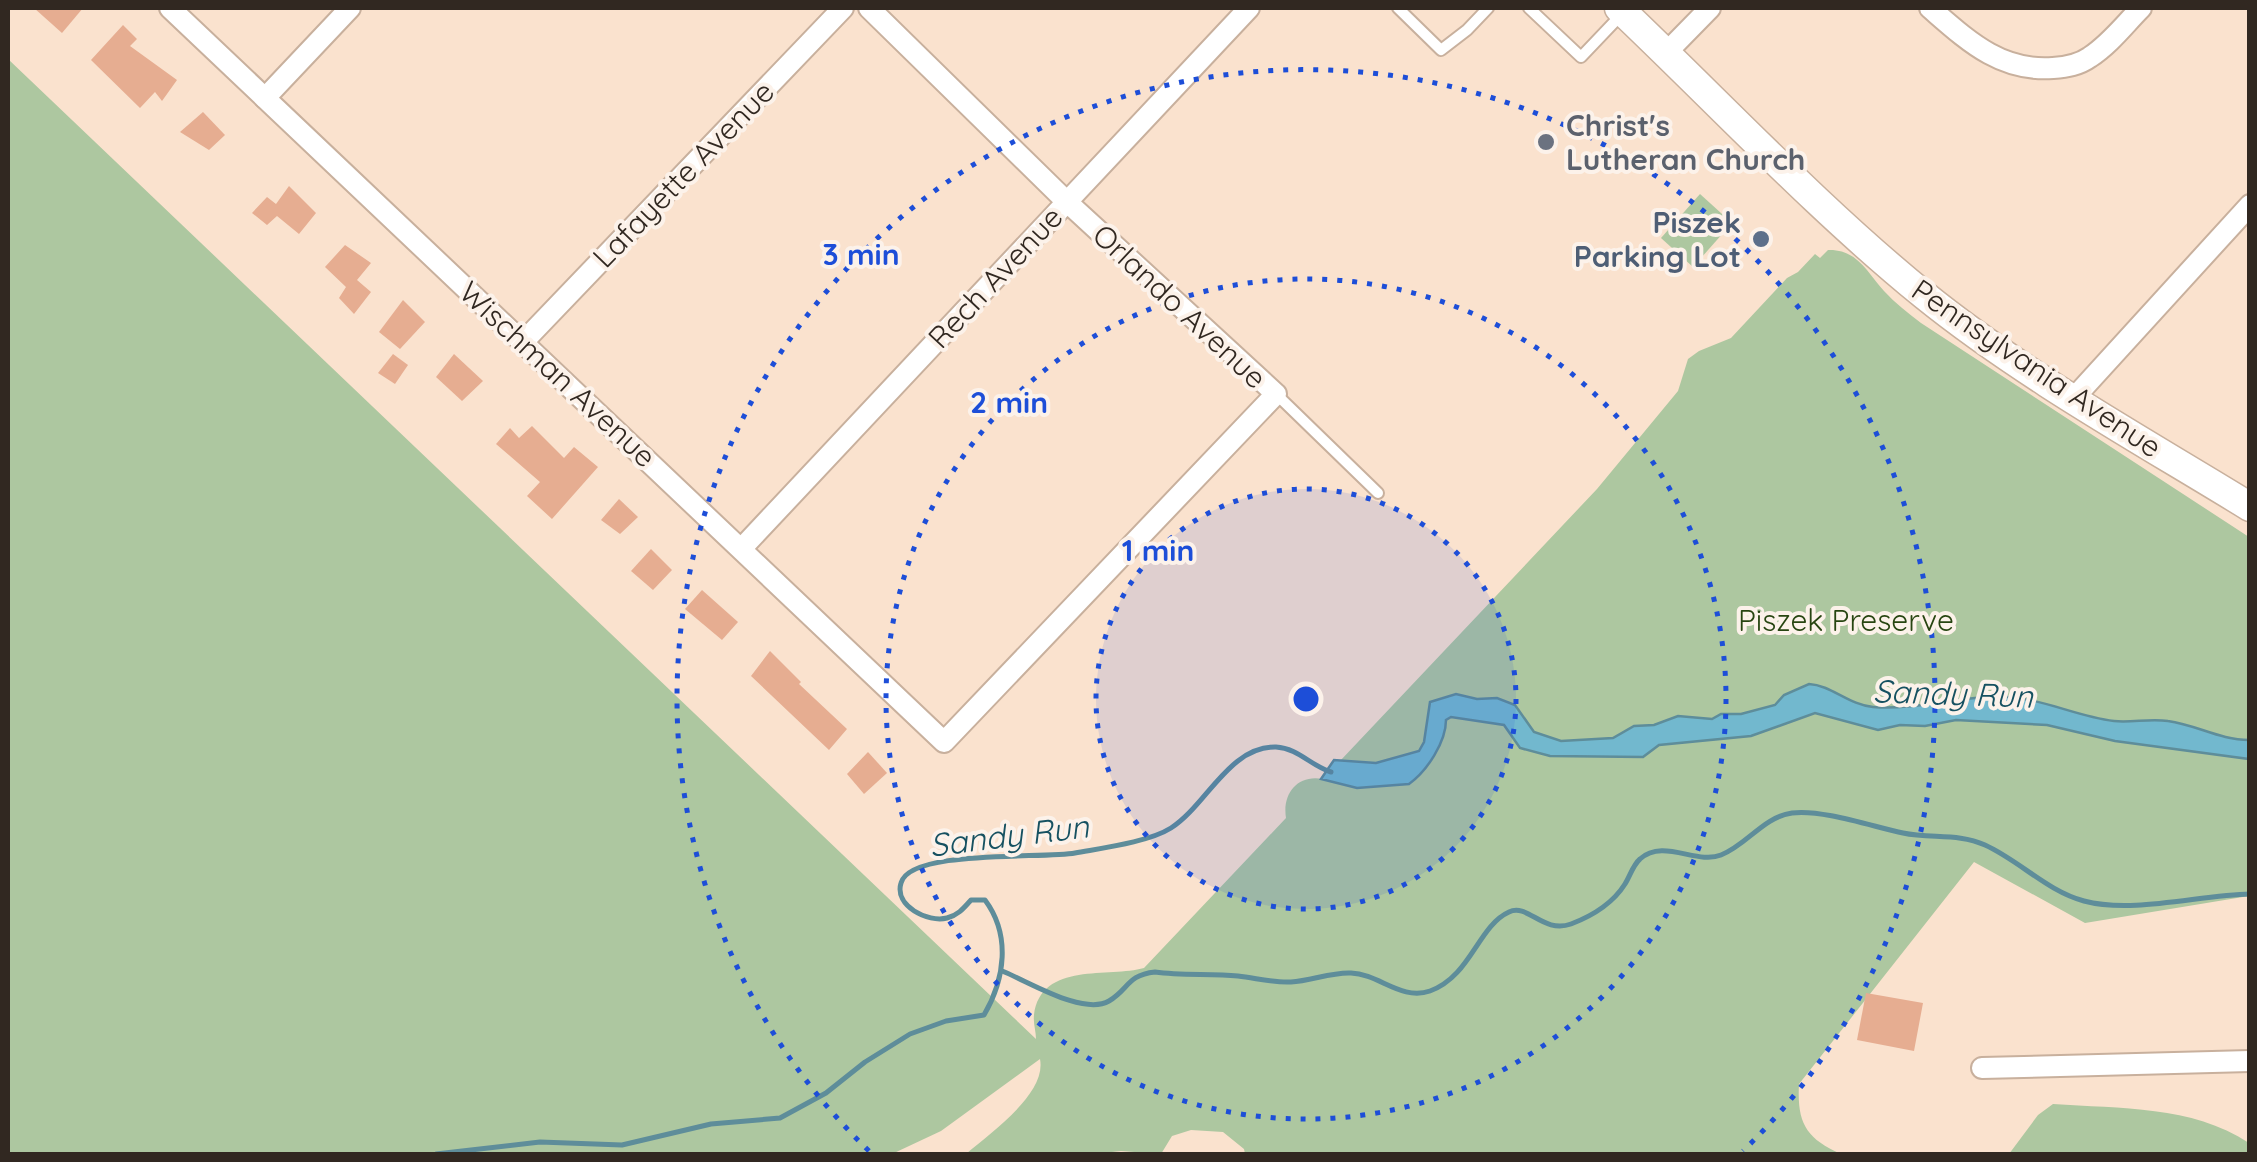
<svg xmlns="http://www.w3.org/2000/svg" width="2257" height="1162" viewBox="0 0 2257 1162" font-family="Quicksand,sans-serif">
	<rect width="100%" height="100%" fill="#fae2ce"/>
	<g fill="#adc7a0">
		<path d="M8 59 1036 1039C1036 1031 1033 1023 1034 1015 1041 961 1110 978 1144 968L1286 818C1282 793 1298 774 1323 779L1597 489 1678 391 1688 359 1699 351 1731 338 1787 278 1798 272 1815 254 1820 258 1828 250C1857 249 1867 272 1884 291 1895 303 1908 313 1921 323L2249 537V896L2085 923 1974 862 1799 1084C1797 1122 1805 1138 1841 1154H1245L1244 1149 1223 1132 1191 1130 1172 1136 1161 1154 1121 1151 1094 1154H966C990 1133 1047 1094 1040 1059L941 1131 892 1154H8Z"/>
		<path d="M1700 194 1732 223 1693 267 1661 238Z"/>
		<path d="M2053 1104C2121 1109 2191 1105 2249 1143V1154H2009L2038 1115Z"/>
	</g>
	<path fill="#72b8ce" stroke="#5e8d9a" stroke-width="2.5" d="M1809 684C1831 685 1849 705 1873 707 1921 711 1969 692 2018 698 2050 702 2080 717 2114 721 2132 723 2150 718 2168 721 2197 725 2220 740 2249 740V759L2115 741 2047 725 1956 720 1925 726 1900 725 1878 730 1815 713 1751 736 1659 745 1643 757 1550 756 1520 748 1504 725 1451 717 1446 720C1446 742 1427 771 1409 784L1357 788 1321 779 1334 760 1376 763 1419 751 1424 742 1430 702 1456 694 1477 699 1497 698 1515 705 1534 732 1561 741 1613 738 1634 726 1654 725 1678 716 1712 719 1721 714H1741L1775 705 1784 695Z"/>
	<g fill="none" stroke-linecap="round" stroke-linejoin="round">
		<g stroke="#5e8d9a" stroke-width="5">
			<path d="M1002 971C1028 981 1083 1016 1109 1001 1129 989 1127 975 1155 972 1183 976 1211 973 1238 976 1256 978 1273 983 1291 982 1311 981 1331 972 1351 973 1379 974 1401 1001 1430 991 1471 976 1478 926 1509 912 1528 903 1543 934 1571 924 1592 916 1613 903 1625 884 1630 876 1633 865 1640 859 1663 838 1697 865 1721 855 1747 845 1763 817 1792 813 1822 809 1874 827 1903 833 1931 839 1958 833 1985 845 2020 861 2047 891 2084 901 2133 914 2199 895 2250 894"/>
			<path d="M436 1154 540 1142 622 1145 711 1124 780 1118 826 1093 865 1062 910 1034 946 1021 984 1015C1005 979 1011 935 985 900H971C963 909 958 915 947 918 928 923 894 906 901 883 910 849 1043 859 1075 853 1102 848 1149 842 1171 828 1206 806 1229 746 1276 747 1298 748 1311 766 1331 772"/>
		</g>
	</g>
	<g fill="#e6ad91">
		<path d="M34 8H83L62 33Z"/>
		<path d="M123 25 137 39 130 46 177 80 162 101 155 92 140 108 91 60Z"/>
		<path d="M203 112 225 135 209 150 180 132Z"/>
		<path d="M289 186 316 213 299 234 277 216 267 225 252 213 267 197 276 204Z"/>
		<path d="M345 245 371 263 357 280 371 292 354 314 339 298 346 287 325 267Z"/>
		<path d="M403 300 425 322 400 349 379 332Z"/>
		<path d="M393 354 408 365 395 384 378 373Z"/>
		<path d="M454 354 483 381 462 401 436 377Z"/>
		<path d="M532 426 564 458 574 447 598 467 552 519 527 496 540 482 496 444 510 428 519 438Z"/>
		<path d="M619 499 638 517 620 534 601 520Z"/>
		<path d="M651 549 672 570 653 590 631 571Z"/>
		<path d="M702 590 738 622 722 640 685 609Z"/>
		<path d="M770 651 801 682 799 684 847 729 829 750 751 676Z"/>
		<path d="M868 752 887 773 864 794 847 774Z"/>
		<path d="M1866 993 1923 1003 1914 1051 1857 1040Z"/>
	</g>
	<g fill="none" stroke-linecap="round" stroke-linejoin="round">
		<g stroke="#c8b09d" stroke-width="14">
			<g id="lane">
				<path d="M1398 8 1441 50 1467 30 1488 8"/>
				<path d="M1529 8 1581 57 1621 15"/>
				<path d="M1276 394 1378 493"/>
			</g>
		</g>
		<g stroke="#c8b09d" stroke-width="24">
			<g id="street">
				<path d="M170 8 944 742 1276 394 1066 201 869 8"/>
				<path d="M1930 8C1967 40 2000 72 2053 68 2067 67 2079 65 2090 57 2110 44 2125 24 2141 8"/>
				<path d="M1666 53 1710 8"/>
				<path d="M265 98 350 8"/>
				<path d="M524 341 843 8"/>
				<path d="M2074 398 2250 205"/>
				<path d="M742 548 1249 8"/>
				<path d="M1982 1068 2250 1061"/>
			</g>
		</g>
		<g stroke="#c8b09d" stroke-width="31">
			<path id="secondary" d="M1619 8C1718 102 1818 209 1924 295 2023 375 2141 440 2250 507"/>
		</g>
		<use href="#lane" stroke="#fff" stroke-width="10"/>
		<use href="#street" stroke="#fff" stroke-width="20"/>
		<use href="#secondary" stroke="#fff" stroke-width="28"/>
	</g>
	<circle cx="1306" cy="699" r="210" fill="#1d4ed8" fill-opacity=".12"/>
	<g fill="none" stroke="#1d4ed8" stroke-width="5" stroke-dasharray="5 10">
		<circle cx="1306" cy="699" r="210"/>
		<circle cx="1306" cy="699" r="420"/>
		<path d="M869 1151A629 629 0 1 1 1743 1151"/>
	</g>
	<circle fill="#6b7280" stroke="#fcf2ea" stroke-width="4" cx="1546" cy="142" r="10"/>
	<circle fill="#5c6f8a" stroke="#fcf2ea" stroke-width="4" cx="1761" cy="239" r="10"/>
	<g text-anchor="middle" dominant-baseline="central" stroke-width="8" stroke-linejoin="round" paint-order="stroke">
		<g font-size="30" font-weight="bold" fill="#5b616d" stroke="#fcf2ea" text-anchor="start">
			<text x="1566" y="125">Christ's<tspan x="1566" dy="34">Lutheran Church</tspan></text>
		</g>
		<g font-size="30" fill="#312821" stroke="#fcf2ea">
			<text transform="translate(683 174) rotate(-46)">Lafayette Avenue</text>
			<text transform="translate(995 277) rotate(-47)">Rech Avenue</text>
			<text transform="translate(1180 306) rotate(43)">Orlando Avenue</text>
			<text transform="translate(2037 368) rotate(34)">Pennsylvania Avenue</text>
			<text transform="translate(558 374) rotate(43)">Wischman Avenue</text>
		</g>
		<g font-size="30" font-weight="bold" fill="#4e5e75" stroke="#fcf2ea" text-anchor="end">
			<text x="1741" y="222">Piszek<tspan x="1741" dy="34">Parking Lot</tspan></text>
		</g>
		<g font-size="30" fill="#274511" stroke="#fcf2ea">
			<text x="1846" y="620">Piszek Preserve</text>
		</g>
		<g font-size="32" font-style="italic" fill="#165161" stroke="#fcf2ea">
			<text transform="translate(1953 693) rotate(2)">Sandy Run</text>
			<text transform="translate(1009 835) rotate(-7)">Sandy Run</text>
		</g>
	</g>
	<circle cx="1306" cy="699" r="15" fill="#1d4ed8" stroke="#fcf2ea" stroke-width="5"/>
	<g font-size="30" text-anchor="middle" font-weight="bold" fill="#1d4ed8" stroke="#fcf2ea" stroke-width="8" stroke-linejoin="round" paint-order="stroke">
		<text x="861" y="265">3 min</text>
		<text x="1009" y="413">2 min</text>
		<text x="1158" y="561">1 min</text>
	</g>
	<rect width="2257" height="1162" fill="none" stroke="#312821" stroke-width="20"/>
</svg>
